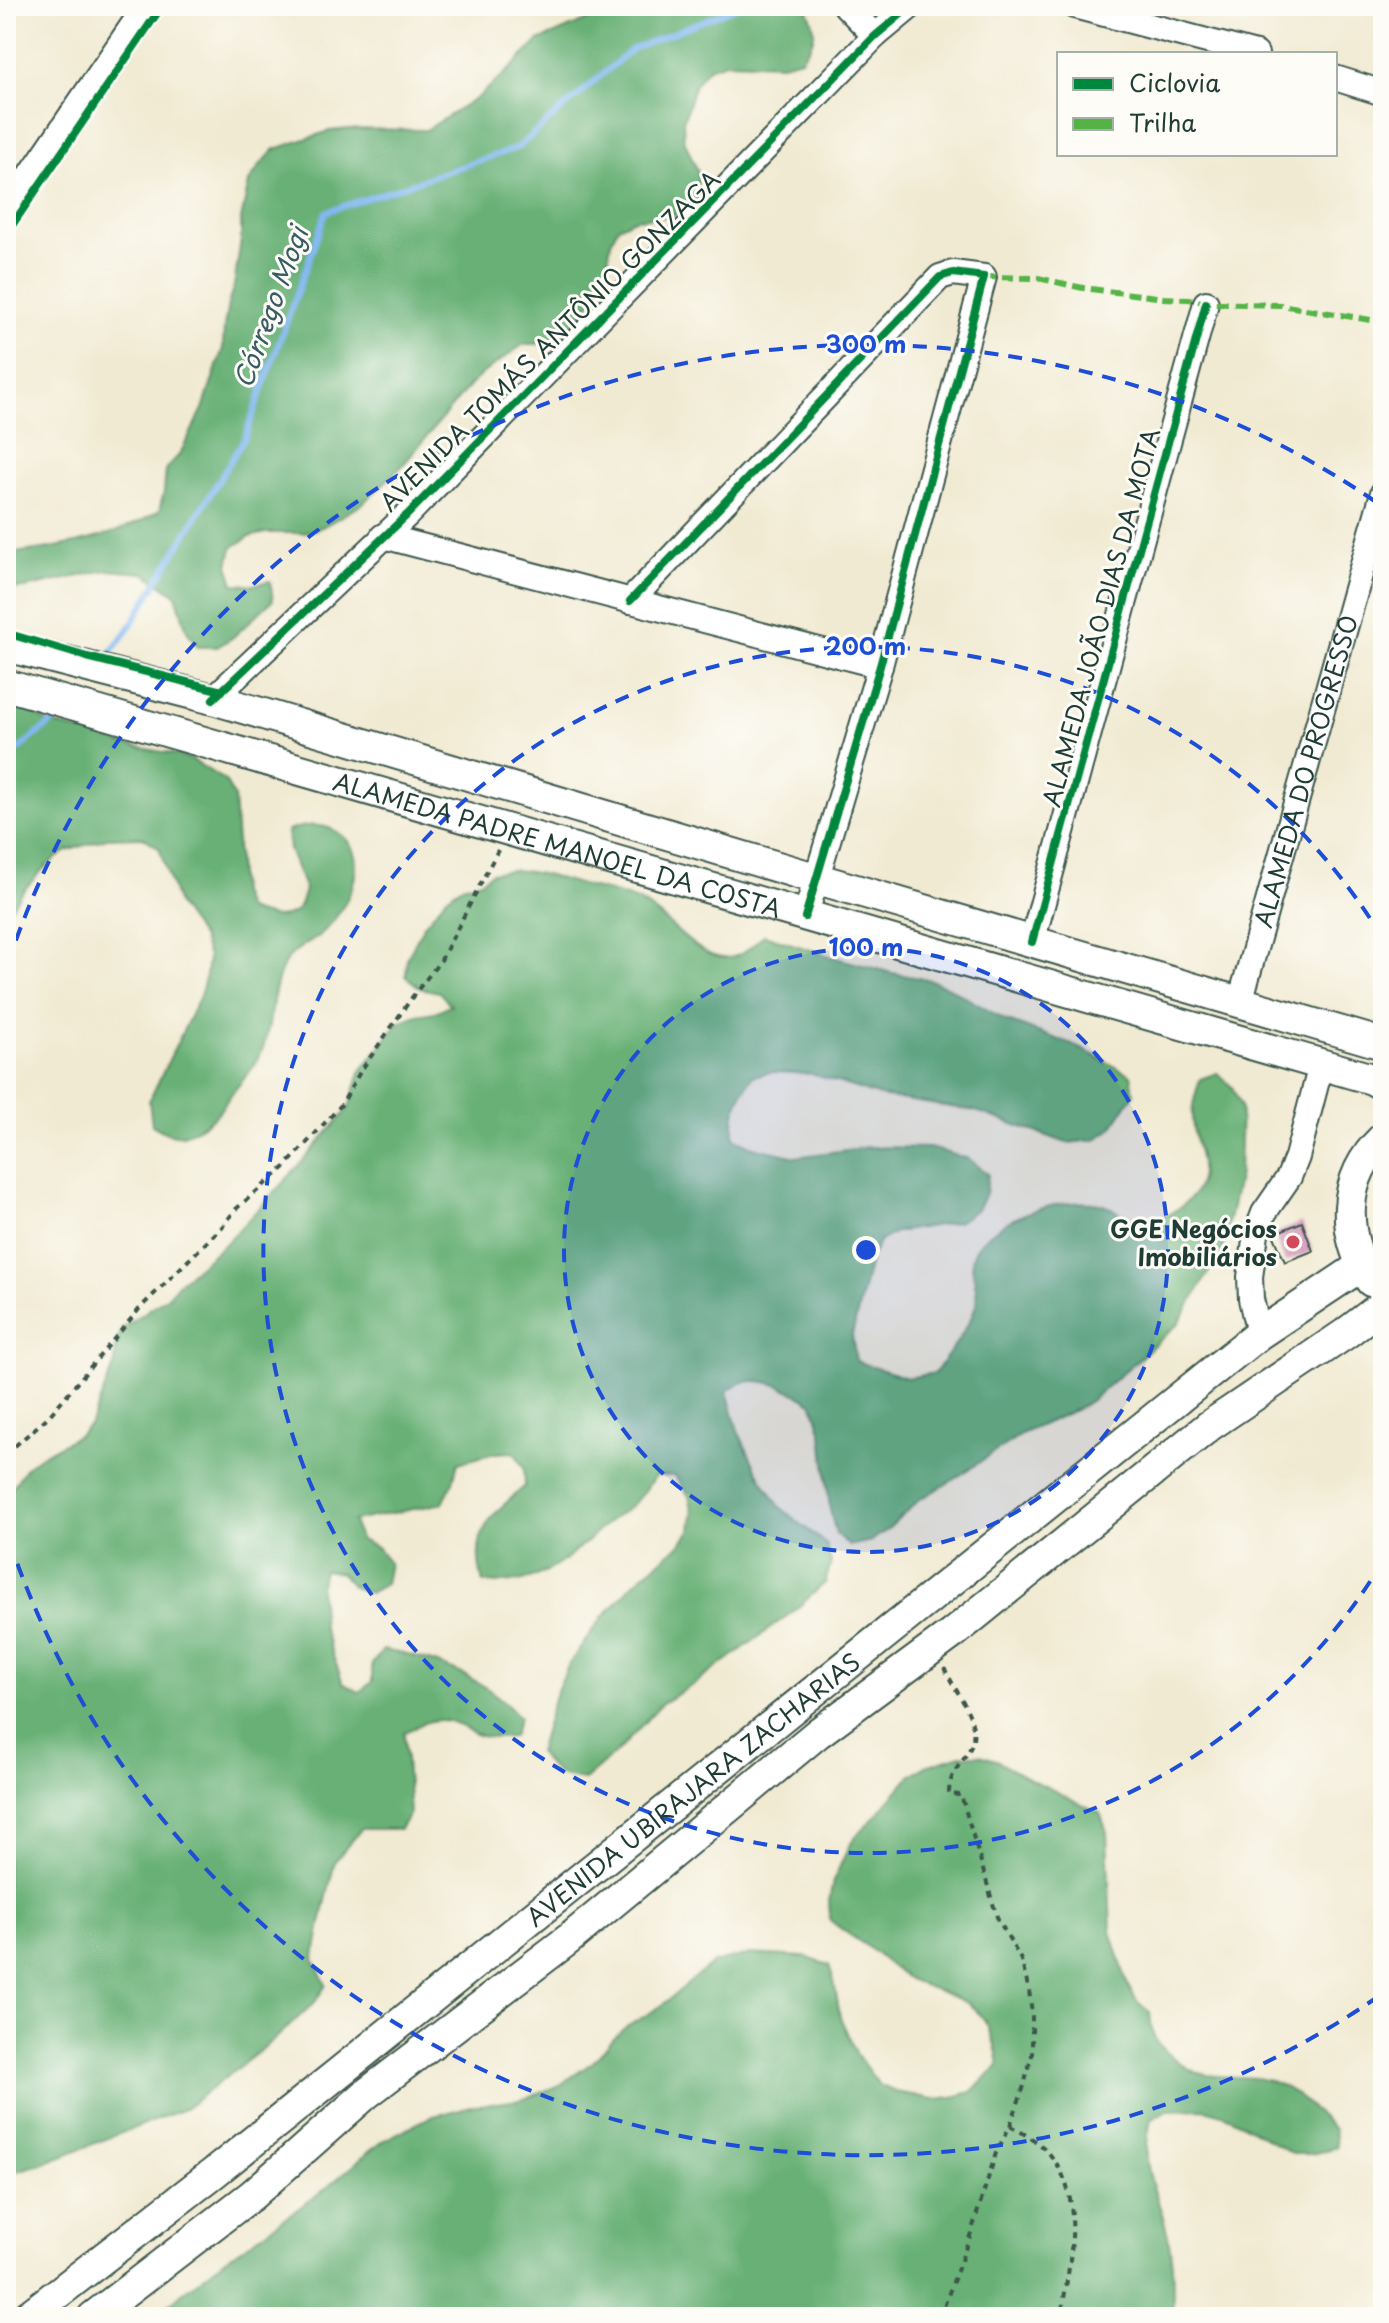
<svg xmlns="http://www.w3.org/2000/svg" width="1389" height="2323" viewBox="0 0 1389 2323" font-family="'Playpen Sans',sans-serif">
	<rect width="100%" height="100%" fill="#fdfcf7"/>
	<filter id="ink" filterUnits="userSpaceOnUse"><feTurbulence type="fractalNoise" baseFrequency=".0125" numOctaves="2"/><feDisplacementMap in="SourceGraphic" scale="16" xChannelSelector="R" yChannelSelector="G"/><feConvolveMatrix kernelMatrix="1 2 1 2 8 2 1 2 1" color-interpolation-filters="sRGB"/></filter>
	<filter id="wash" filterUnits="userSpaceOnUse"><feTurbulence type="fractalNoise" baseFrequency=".006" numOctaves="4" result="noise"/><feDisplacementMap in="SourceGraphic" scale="32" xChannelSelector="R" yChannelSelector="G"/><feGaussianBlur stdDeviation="1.8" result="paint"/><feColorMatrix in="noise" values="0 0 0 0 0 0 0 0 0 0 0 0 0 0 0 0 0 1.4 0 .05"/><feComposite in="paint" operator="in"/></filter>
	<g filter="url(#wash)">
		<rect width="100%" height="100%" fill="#f1ead2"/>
		<g fill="#67b076" stroke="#437655" stroke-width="2">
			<path d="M620 6H806C818 30 817 39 801 59L782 64 726 62 708 68 695 84 683 122 684 140 699 174 697 194 689 209 672 216 634 219 618 227 611 242 608 262 594 298 570 328 557 339 540 344H524L483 373 470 385 402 466 361 505 322 527 304 533H266L249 537 232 548 228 565 234 584 253 585 270 581 273 600 232 638 217 647H198L187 631 176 595 144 573 107 570 25 588 6 589V554C58 548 114 539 159 511L164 492 166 469 180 454 203 409 223 348 224 327 228 304 234 286 241 240V219L249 182 260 165 275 149 329 131 348 129 426 130 477 98 509 70 538 41Z"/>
			<path d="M6 703 33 713 49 723 105 737 122 744 178 755 194 761 225 781 234 796 240 893 247 910C262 915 284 923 298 909 301 905 303 895 305 890L289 850 287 831C306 824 327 821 344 837 372 863 345 912 321 934 310 943 295 948 287 960 271 984 273 1021 263 1048 256 1067 239 1083 228 1099 224 1103 221 1110 217 1114 211 1120 195 1131 186 1134 173 1138 162 1131 152 1125L149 1101 200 996 206 975 208 957 201 937 178 905 159 848 143 837 107 838 67 851 48 864 20 894 6 916Z"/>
			<path d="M511 870C538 871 563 880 589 887 607 891 625 895 642 903 667 916 695 956 723 958 740 959 752 946 764 935L836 958 892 973 930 980 948 987 1005 1020 1076 1046 1131 1075 1134 1094 1111 1129 1095 1140 1067 1143 976 1111 880 1096 812 1074 771 1072 753 1076C737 1100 733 1109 734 1138L753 1147 796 1157 868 1147 930 1148 969 1159 988 1174 986 1193 977 1209 958 1222 896 1232 880 1241 871 1257 852 1335 856 1361 907 1378 935 1373C947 1356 971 1325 976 1305 981 1279 959 1261 985 1238 1014 1212 1062 1198 1099 1204 1112 1206 1120 1215 1132 1219 1154 1227 1190 1207 1198 1186 1208 1162 1191 1139 1192 1115 1192 1103 1197 1090 1200 1079L1217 1073 1232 1087 1241 1107 1239 1174 1223 1248 1178 1324 1094 1398 1077 1409 1023 1433 953 1480 919 1500 887 1530 871 1541 849 1546 836 1534 830 1510 822 1434 813 1404C794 1391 768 1377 744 1382 738 1383 732 1388 727 1391L738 1431 757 1471 780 1507 827 1545 831 1563 825 1583 795 1610 696 1683 661 1704 621 1748 584 1780C559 1777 552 1773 538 1752L555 1695 568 1666 578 1651 598 1623 634 1583 679 1545 691 1531 693 1512 689 1496 675 1476H655C648 1486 641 1497 632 1505 623 1514 611 1518 602 1527 566 1562 537 1588 483 1582 469 1533 490 1516 525 1486L524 1468 514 1452 495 1453 458 1463 453 1482 443 1503 353 1521 360 1540 378 1548 389 1563 385 1584 369 1593 353 1587 341 1573 324 1570 320 1589 323 1628 343 1683 359 1692 372 1682V1664L383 1650C433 1658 487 1678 519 1718L513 1737C500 1738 488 1739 475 1734 464 1728 453 1720 440 1720 427 1720 415 1727 404 1733L410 1813 400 1829H361L335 1861 321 1923 314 1960 326 1985 315 2002 274 2040 186 2108 41 2164 6 2174V1497L27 1466 44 1454 79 1435 91 1423 115 1363 116 1344 123 1328 168 1296 180 1282 227 1242 296 1169 349 1108 360 1072 399 1022 417 1015 435 1012 451 1005 439 992 420 988 406 976 407 958 424 925 447 897 462 886 481 881 491 873Z"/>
			<path d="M961 1755H980L999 1761 1014 1771 1100 1813 1107 1832 1111 1931 1128 1986 1137 2001 1150 2013C1151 2020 1151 2031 1154 2037 1162 2051 1187 2071 1202 2074 1225 2079 1248 2074 1270 2081 1296 2089 1315 2112 1334 2129L1336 2147 1312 2154H1292L1241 2123 1223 2114 1205 2109 1168 2110 1151 2120C1138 2172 1158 2189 1168 2236 1173 2262 1174 2290 1172 2317H152L219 2264 319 2194 382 2141 430 2117 471 2106 521 2100 557 2087 593 2062 623 2029 661 2006 713 1963 750 1954 805 1957 829 1965 834 1981 840 2017 857 2055 879 2085 896 2092 934 2099 953 2097 971 2092 999 2066C996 2041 986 2011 961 2000 944 1992 926 1987 909 1979 893 1970 880 1956 865 1945 853 1937 841 1930 830 1920L829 1901 833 1881 849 1846 860 1831 873 1819 910 1776 926 1766Z"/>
		</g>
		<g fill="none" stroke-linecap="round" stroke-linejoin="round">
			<g stroke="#82b8f1" stroke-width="6">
				<path d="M110 653 126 633 245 437 326 212 517 148 632 49 740 6"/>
				<path d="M6 759 55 720"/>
			</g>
		</g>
		<g id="blocks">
			<path fill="#cf93b7" d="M1302 1222 1313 1251 1285 1262 1273 1234Z"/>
		</g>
	</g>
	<g filter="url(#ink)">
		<use href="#blocks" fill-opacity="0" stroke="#3e574c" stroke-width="2"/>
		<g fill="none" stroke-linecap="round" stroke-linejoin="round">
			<g stroke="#3e574c" stroke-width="28">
				<g id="minor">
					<path d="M846 6 875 36"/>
					<path d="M1074 6 1256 54"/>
					<path d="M1335 78 1383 93"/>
					<path d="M6 211 146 6"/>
					<path d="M383 536 880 666"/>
					<path d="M630 601 940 277 953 273 984 277 880 666 805 917"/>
					<path d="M213 699 407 515 875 36 911 6"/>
					<path d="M1032 942 1206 303"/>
					<path id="s1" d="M1240 1002 1383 493"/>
					<path d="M1259 1334 1251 1299 1250 1277 1256 1234 1264 1213 1289 1177 1297 1157 1321 1065"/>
				</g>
			</g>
			<g stroke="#3e574c" stroke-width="34">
				<g id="major">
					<path d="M6 646 213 699 818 879 1383 1044"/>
					<path id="s2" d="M6 685 1372 1079 1383 1085"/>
					<path d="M1371 1281C1341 1234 1341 1178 1383 1138"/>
					<path id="s3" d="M27 2317 215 2172 1259 1334 1361 1266"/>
					<path d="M93 2317 252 2195 366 2094 569 1939 818 1733 952 1634 1209 1426 1345 1334 1383 1305"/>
				</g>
			</g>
			<g stroke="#3e574c" stroke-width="4" stroke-dasharray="6 6" stroke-linecap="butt">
				<path d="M6 1454 49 1416 141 1307 222 1227 236 1209 285 1167 342 1104 360 1072 413 996 441 960 498 850"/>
				<path d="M1010 2126C1023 2133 1036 2140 1046 2150 1088 2195 1069 2263 1061 2317"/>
				<path d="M940 2317 970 2236 996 2153 1010 2126 1023 2089 1032 2055V2014L1029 1990 1021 1960 997 1917 961 1795 949 1794C949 1768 966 1763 972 1743 980 1719 952 1687 944 1667"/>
			</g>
			<use href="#minor" stroke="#fff" stroke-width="24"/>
			<use href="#major" stroke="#fff" stroke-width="30"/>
			<path stroke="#55b346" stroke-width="6" stroke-dasharray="12 6" stroke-linecap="butt" d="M984 277 1038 278 1083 288 1164 298 1189 299 1206 303 1281 305 1383 322"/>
			<g stroke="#fdfcf7" stroke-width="13">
				<g id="cycleway">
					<path d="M6 234 162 6"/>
					<path d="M630 601 940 277 953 273 984 277 880 666 805 917"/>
					<path d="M6 633 87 657 222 691"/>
					<path d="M213 699 407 515 875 36 911 6"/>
					<path d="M1032 942 1206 303"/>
				</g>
			</g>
			<use href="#cycleway" stroke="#00873e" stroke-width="8"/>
		</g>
	</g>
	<circle cx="866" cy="1250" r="302" fill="#1d4ed8" fill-opacity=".12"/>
	<g fill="none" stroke="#1d4ed8" stroke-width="4" stroke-dasharray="14 10">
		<circle cx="866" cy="1250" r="302"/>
		<path d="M1383 1561A603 603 0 1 1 1383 939"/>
		<path d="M1379 1996A905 905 0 0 1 8 1537M8 963A905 905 0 0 1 1379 504"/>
	</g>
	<circle fill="#d1495b" stroke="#fdfcf7" stroke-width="3" cx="1293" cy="1242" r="8"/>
	<g text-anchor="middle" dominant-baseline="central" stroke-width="6" stroke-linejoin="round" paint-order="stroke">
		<g font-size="24" fill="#1f3d34" stroke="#fdfcf7">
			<text transform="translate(549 340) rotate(-45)">AVENIDA TOMÁS ANTÔNIO GONZAGA</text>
			<text transform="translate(1100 617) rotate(-75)">ALAMEDA JOÃO DIAS DA MOTA</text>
			<text stroke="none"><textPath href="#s1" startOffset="240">ALAMEDA DO PROGRESSO</textPath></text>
			<text stroke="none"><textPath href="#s2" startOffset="574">ALAMEDA PADRE MANOEL DA COSTA</textPath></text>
			<text stroke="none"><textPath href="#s3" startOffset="850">AVENIDA UBIRAJARA ZACHARIAS</textPath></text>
		</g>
		<g font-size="24" font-weight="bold" fill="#1f3d34" stroke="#fdfcf7" text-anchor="end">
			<text x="1277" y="1228">GGE Negócios<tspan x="1277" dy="28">Imobiliários</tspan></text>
		</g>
		<g font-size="26" font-style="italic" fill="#385c63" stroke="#fdfcf7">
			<text transform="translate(270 307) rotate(-70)">Córrego Mogi</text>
		</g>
	</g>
	<circle cx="866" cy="1250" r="12" fill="#1d4ed8" stroke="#fdfcf7" stroke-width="4"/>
	<g font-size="24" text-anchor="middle" font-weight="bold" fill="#1d4ed8" stroke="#fdfcf7" stroke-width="6" stroke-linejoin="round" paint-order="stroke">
		<text x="866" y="353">300 m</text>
		<text x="866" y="655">200 m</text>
		<text x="866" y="956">100 m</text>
	</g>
	<rect width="1389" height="2323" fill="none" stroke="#fdfcf7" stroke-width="32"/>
	<rect x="1057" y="52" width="280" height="104" fill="#fdfcf7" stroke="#a4b0a9" stroke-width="2"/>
	<rect x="1073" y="78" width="40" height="12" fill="#00873e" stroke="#a4b0a9" stroke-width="2"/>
	<text x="1129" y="92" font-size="24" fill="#1f3d34">Ciclovia</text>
	<rect x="1073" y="118" width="40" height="12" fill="#55b346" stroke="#a4b0a9" stroke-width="2"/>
	<text x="1129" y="132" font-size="24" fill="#1f3d34">Trilha</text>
</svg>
